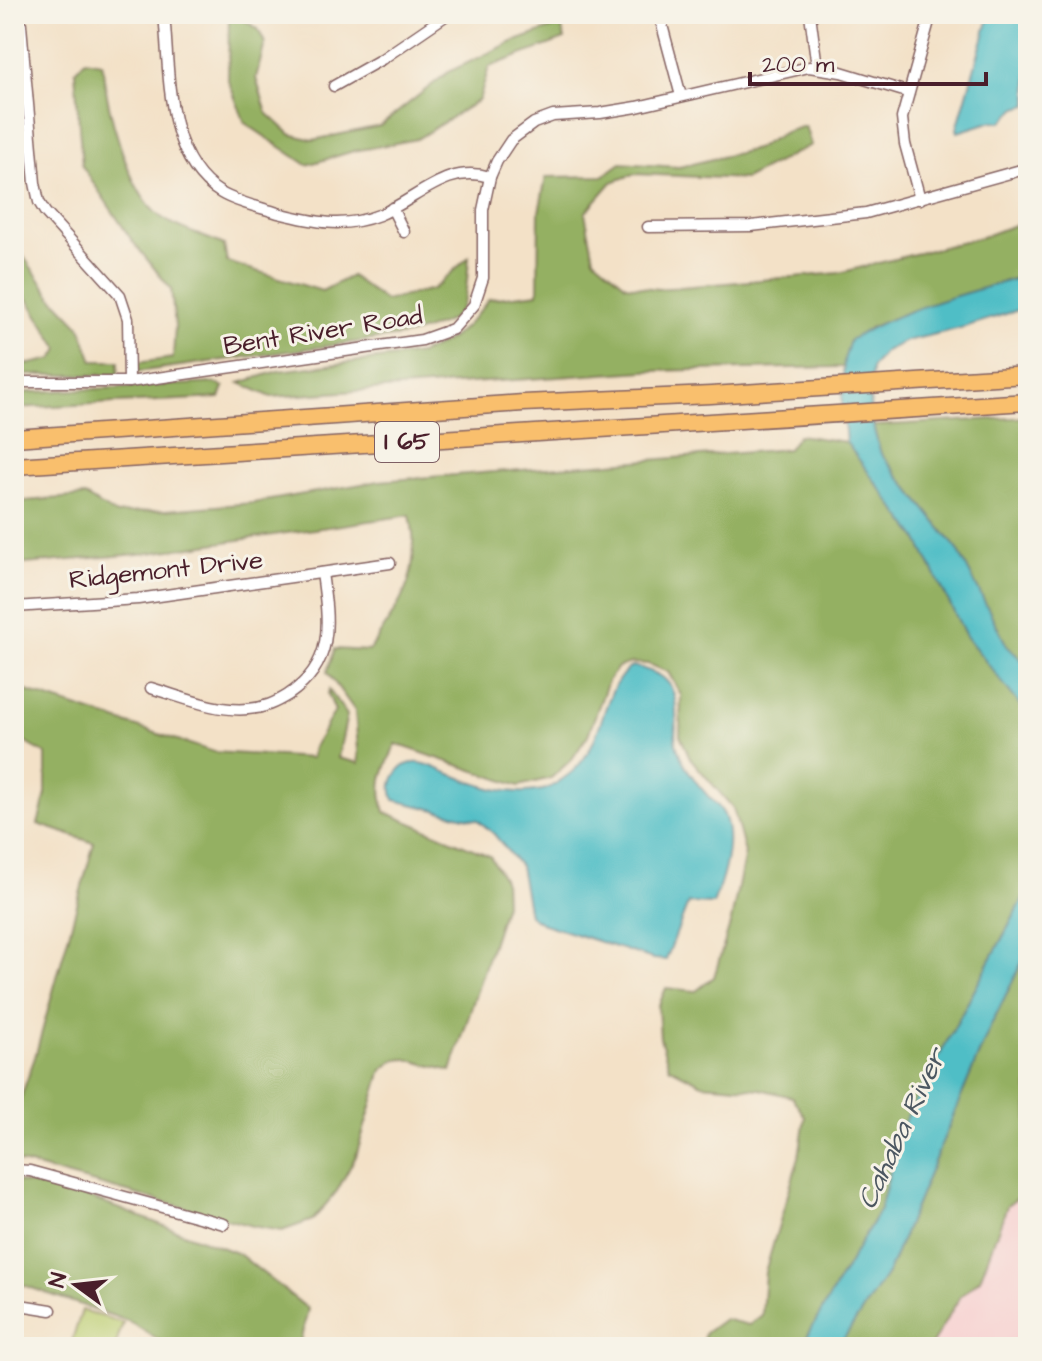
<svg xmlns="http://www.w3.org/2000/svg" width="1042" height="1361" viewBox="0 0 1042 1361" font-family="'Architects Daughter',sans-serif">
	<rect width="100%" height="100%" fill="#f7f3e8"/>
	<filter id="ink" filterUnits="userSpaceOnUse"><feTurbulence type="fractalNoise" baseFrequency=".0125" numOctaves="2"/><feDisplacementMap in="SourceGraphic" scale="16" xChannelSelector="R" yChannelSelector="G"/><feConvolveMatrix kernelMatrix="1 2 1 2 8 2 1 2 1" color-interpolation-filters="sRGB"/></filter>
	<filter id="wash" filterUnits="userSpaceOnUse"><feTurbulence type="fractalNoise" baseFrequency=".006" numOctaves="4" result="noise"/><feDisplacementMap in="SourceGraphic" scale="32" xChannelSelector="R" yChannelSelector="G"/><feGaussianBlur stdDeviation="1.8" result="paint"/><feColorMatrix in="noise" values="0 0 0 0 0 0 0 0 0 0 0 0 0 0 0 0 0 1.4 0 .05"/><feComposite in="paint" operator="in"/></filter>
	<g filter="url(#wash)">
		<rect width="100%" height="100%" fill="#f3e1c7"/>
		<path fill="#f7d0d0" d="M1028 1086V1347H875Z"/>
		<path fill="#bbcd70" stroke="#82764e" stroke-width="2" d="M82 1310 123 1323 115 1347H70Z"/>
		<g fill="#94b062" stroke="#6f6846" stroke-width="2">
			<path d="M229 17 241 18 258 29 265 43 256 78 267 113 290 134 313 140 380 126 448 72 510 43 561 25 565 39 489 67 479 100 417 139 354 151 307 165 245 123 228 80Z"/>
			<path d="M85 60 102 63C106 103 127 194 161 217 179 230 205 236 224 245L227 262 322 291 351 276 385 301 433 289 469 257C464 317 467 318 407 335L136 372V363L173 358 175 326 171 289 133 242 82 166 75 71Z"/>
			<path d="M805 126 811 145 745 179 634 174 612 182 585 213 594 258 626 285 658 289 839 273 982 237 1028 220V274L906 313 869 328 844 360V367L645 371 271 397 240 383 278 371 420 354C454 340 467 328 489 299L538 293 539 212 546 177 603 176 621 163 679 167 755 149 785 132Z"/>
			<path d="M14 243 52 297 80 326 93 361H119L118 375H14V363L30 364 53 359 59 349 14 277Z"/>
			<path d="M214 383 224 387 220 398 14 408V393Z"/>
			<path d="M1028 417V666L1007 646 958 550 881 454 873 426Z"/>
			<path d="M798 435 846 442 917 538 966 636 1028 715V890L903 1124 880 1209 801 1347H701L705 1333 724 1319 749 1325 762 1315 765 1272 799 1157 805 1117 792 1097 760 1089 702 1084 669 1067 660 1038 658 1007 666 988 696 991 714 977 731 921 745 853 733 808 690 758 680 735 681 695 668 672 648 664 631 663 618 667 608 681 588 735 572 759 551 778 519 786 396 744C384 770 376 783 385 812L490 856 504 880 505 904 451 1071 406 1059 395 1060 382 1070 356 1156 337 1191 313 1220 282 1231 252 1226 14 1161V1117L35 1057 94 843 38 824 46 794V754L14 736V687L214 752 311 758 313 748 335 711 328 694 329 690 347 715 338 758 359 763 355 711 327 672 335 649 369 651C401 602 423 576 410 515L150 553 14 565V502L85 496 116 514 253 503 379 481 788 449Z"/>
			<path d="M1028 950V1194H1023L1007 1206 980 1279 960 1297 930 1347H838L888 1272 991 1025Z"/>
			<path d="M14 1181 77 1193 239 1254 308 1309 299 1347H158L159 1340 128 1321 14 1282Z"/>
		</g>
		<g fill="#50bec6" stroke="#4d6e78" stroke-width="2">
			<path d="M990 14H1028V105L1017 108 1002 122 993 121 958 132 957 129Z"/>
			<path d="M1028 275V307L961 328 906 341 885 351 872 367 870 398 874 430 881 454 958 550 1007 646 1028 666V715L966 636 917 538 846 442 842 402 844 360 850 340C903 307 969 293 1028 275Z"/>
			<path d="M632 666C666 674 677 682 676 719 676 727 674 736 676 744 681 762 695 782 708 796 713 801 721 808 724 815 735 842 723 879 713 904L688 903 666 960 653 959 541 923 529 915 520 866 494 834 478 820 394 800C387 782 398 761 420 763 429 764 440 770 448 773 480 786 508 797 543 790 551 788 557 783 564 778 608 749 597 691 632 666Z"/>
			<path d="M1028 890V950L991 1025 888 1272 838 1347H801L880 1209 903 1124Z"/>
		</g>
	</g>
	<g filter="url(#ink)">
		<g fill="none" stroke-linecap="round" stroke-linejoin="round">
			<g stroke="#856362" stroke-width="13">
				<g id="minor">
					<path d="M20 14 35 183 39 202 45 212 120 295 128 319 129 382"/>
					<path d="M164 14C170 72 164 158 221 193 238 203 259 207 278 213 314 222 343 229 379 215 417 200 446 163 490 177"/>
					<path d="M659 14 681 96"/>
					<path d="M810 14 817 67"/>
					<path d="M334 86 382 59 448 14"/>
					<path d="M920 199 905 144 902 118 931 14"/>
					<path d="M392 208 404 232"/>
					<path d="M648 227 751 226 866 213 1028 168"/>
					<path d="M14 382H129L422 340 453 329 474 305 483 278V210L490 177 497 161 511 140 534 123 553 116 600 113 637 107 809 67 841 72 907 92"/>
					<path d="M14 607 138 599 390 563"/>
					<path d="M151 688C182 697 216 712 248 709 264 708 275 703 288 695 335 664 329 623 322 573"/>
					<path d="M14 1170 30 1171 224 1224"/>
					<path d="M14 1304 51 1310"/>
				</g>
			</g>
			<g stroke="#856362" stroke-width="19">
				<g id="highway">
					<path d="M14 438 523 403 711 395 1028 375"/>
					<path d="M14 466 1028 402"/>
				</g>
			</g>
			<use href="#minor" stroke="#fff" stroke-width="10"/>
			<use href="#highway" stroke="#f9bf6d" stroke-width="16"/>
		</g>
	</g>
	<g text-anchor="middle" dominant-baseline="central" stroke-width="6" stroke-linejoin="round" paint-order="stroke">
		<rect fill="#f7f3e8" stroke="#7e5f64" stroke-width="2" x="375" y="422" width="64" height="40" rx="6"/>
		<g font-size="24" font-weight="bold" fill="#4a1f2b">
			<text x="407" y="442">I 65</text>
		</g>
		<g font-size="26" fill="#4a1f2b" stroke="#f7f3e8">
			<text transform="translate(323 331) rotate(-9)">Bent River Road</text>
			<text transform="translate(166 570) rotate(-6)">Ridgemont Drive</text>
		</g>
		<g font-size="28" font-style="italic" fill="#4c5761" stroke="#f7f3e8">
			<text transform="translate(902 1129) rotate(-65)">Cahaba River</text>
		</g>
	</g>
	<rect width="1042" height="1361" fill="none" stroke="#f7f3e8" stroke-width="48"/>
	<g transform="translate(76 1285) rotate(285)" stroke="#f7f3e8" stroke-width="6" paint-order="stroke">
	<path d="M0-6L14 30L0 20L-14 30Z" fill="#4a1f2b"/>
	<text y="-12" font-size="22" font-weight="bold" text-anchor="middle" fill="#4a1f2b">N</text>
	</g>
	<path d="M750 72v12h236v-12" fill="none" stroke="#4a1f2b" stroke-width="4"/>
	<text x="762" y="72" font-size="24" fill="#4a1f2b" stroke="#f7f3e8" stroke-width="6" paint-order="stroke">200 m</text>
</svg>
